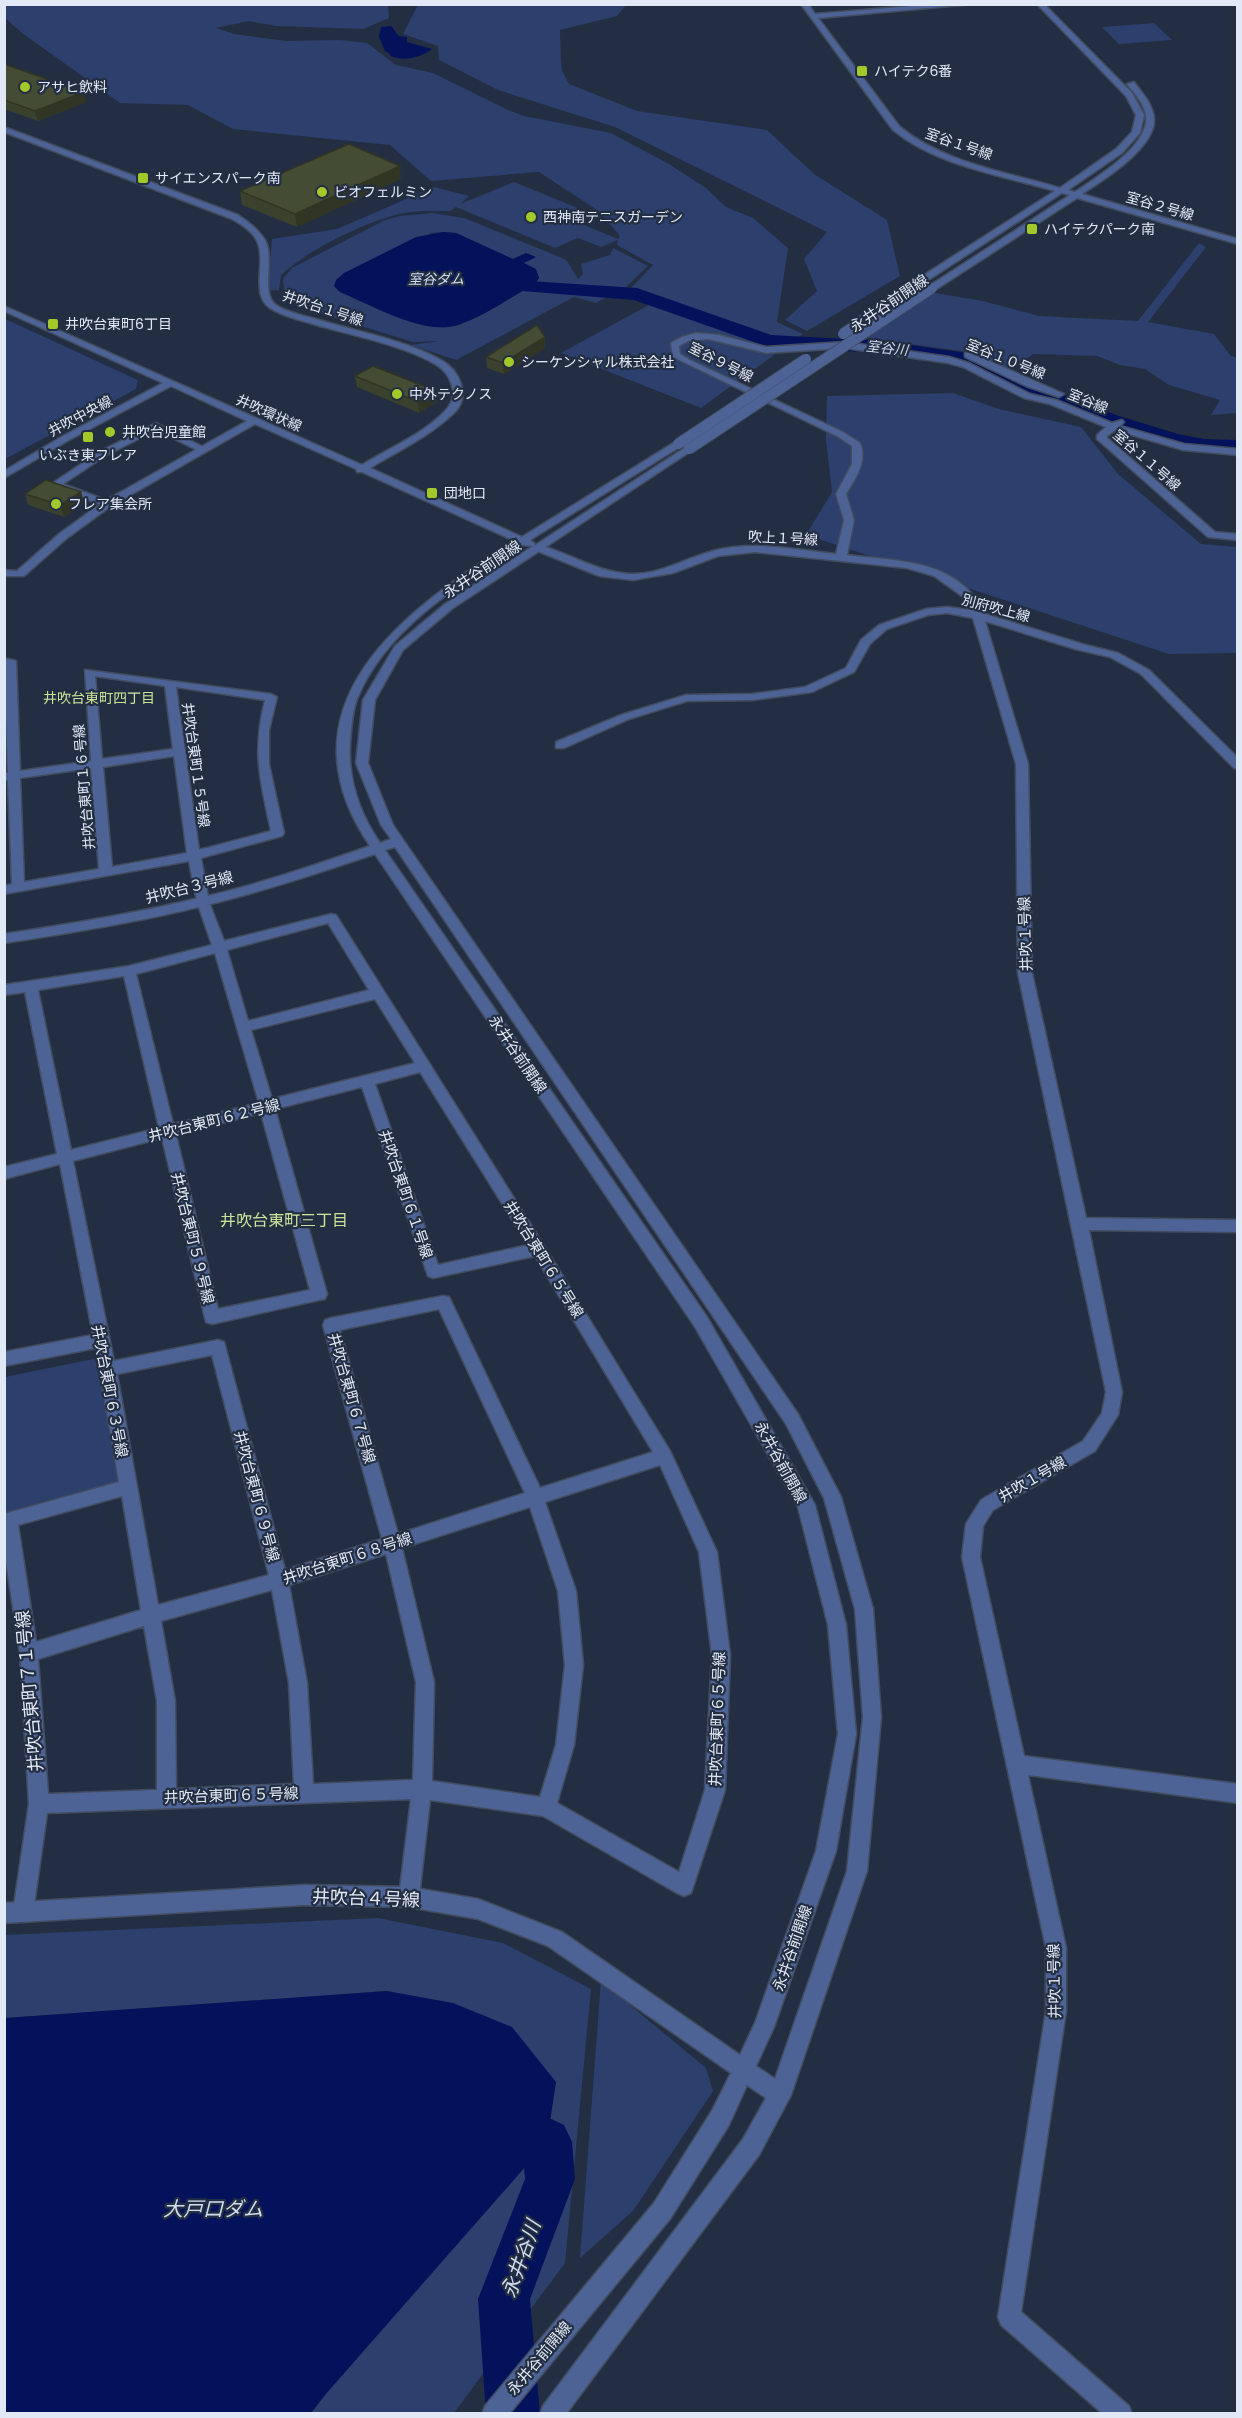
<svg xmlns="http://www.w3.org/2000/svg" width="1242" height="2418" viewBox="0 0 1242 2418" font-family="Poppins,'Noto Sans JP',sans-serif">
	<rect width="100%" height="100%" fill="#242e42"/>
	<g fill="#2c3f6d" fill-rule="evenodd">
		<path d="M5 4 388 5 389 18 363 29 276 26 249 21 216 28 234 34 286 41 340 40 367 43 396 65 433 73 508 110 524 116 611 133 669 164 706 188 726 207 753 218 788 248 777 322 803 334 701 408 561 353 656 301 631 288 653 265 617 245 618 240 601 247 578 238 555 248 456 207 450 211C434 211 415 210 399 214 363 223 308 250 281 275L279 290 267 291 272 239 337 229 434 187 469 196 460 204 514 182 590 213 574 221 618 239 620 236 600 212 539 172 431 181 390 145 233 129 188 105 120 103 22 33 5 18Z"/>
		<path d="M418 5H626L617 16 560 30 561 61 562 71 569 84 637 111 767 130 814 174 887 220 900 276 807 331 785 320 817 291 804 259 827 232 615 127 498 90 439 60 438 46 403 34Z"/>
		<path d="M1154 23 1172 40 1119 44 1102 27Z"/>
		<path d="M433 213 464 218 560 257 567 261 578 279 583 274 581 264 610 255 613 248 648 266 627 286 596 303 574 297 456 360 411 345 439 341 413 342 303 308 285 298 283 279 292 268 385 220 400 216ZM444 232 456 233 513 259 526 253 535 257 523 263 535 283C511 297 485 316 458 325 423 336 372 305 340 292L334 286 431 233Z"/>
		<path d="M1199 243 1206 247 1148 322 1214 334 1231 356 1237 358V413L1211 415 1220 400 1169 385 1145 369 1120 365 1097 356 1033 354 1016 367 1008 369 969 352 866 338 935 293 983 301 1039 316 1138 321Z"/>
		<path d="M5 319 138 380 136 389 5 459Z"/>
		<path d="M953 393 999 409 1081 427 1118 474 1201 544 1237 547V655L1235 653 1169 654 806 535 832 492 826 440 827 396Z"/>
		<path d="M98 1358 119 1484 5 1518V1377Z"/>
		<path d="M378 1918 503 1943 591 1989 565 2263 454 2413H311L325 2395 387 1991 5 2018 4 1935Z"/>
		<path d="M601 1981 706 2068 713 2091 633 2211 580 2258Z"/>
	</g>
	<g fill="#04125b">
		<path d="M391 26 399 36 407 37V42L432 49C422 57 404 62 391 56L389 53 385 51 379 37 381 27Z"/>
		<path d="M443 232 456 233 513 259 526 253 536 257 524 263 536 269 539 278 536 283C511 297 485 316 458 325 423 336 372 305 340 292L334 286 336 280 344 273 416 237Z"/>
		<path d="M387 1991 453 2003 512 2027 556 2082 547 2142 325 2395 311 2413H5V2018Z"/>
	</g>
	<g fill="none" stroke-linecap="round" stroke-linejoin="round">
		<g fill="#04125b" fill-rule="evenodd">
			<path d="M529 281 637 288 771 335 883 341 967 353 1027 380 1116 415 1178 434 1204 439 1238 440V454L1204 453 1174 447 1100 425 1011 390 962 365 883 353 768 347 634 300 522 291 519 287 522 283Z"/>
			<path d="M547 2117 564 2125 572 2142 575 2179 530 2299 540 2414H486L478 2299 525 2179 522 2142 530 2125Z"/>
		</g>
		<g stroke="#424c5f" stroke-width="3">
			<g id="minor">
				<path d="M696 333 719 335 766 347 845 342 949 357 969 363 1030 394 1056 400 1112 423 1122 420 1124 422 1120 426 1184 444 1238 449V455L1183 450 1115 430 1106 437 1215 532 1238 534V540L1208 537 1097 439V435L1106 427 1050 404 1024 398 963 367 948 363 845 348 766 353 708 339 688 341 679 346 680 354 690 360 843 432 860 443C868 461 855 479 846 494L854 520 847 555C887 560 941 559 970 592 975 598 978 606 982 613L1082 644 1118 653 1149 670 1238 758V769L1234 768 1141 674 1110 657 1075 649 985 621 1028 764 1032 973 1086 1218 1238 1220V1232L1089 1230 1122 1392 1118 1415 1095 1451 993 1510 983 1526 980 1557 1024 1756 1238 1784V1803L1028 1775 1066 1948V2011L1021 2312 1129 2406 1132 2414H1103L1001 2325 998 2317 1046 2011V1948L962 1557 966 1524 981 1500 1083 1441 1102 1413 1106 1392 1018 973 1016 764 973 618 947 613 928 615 887 629 870 644 854 672 812 692 752 700 687 701 629 719 564 748H556V742L621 715 686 695 752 694 805 687 846 668 861 640 879 625 926 609 947 607 970 610 962 596 934 576 907 568 755 552 718 556 673 573 633 580 599 576 535 550V546L539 545C571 554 597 572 630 574 660 575 686 558 713 551 753 540 797 550 836 554L844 520 836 494 852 464V446L837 436 673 357 671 343 682 337Z"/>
				<path d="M965 353H971L1064 394 1059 397 1026 386 965 357Z"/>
				<path d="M156 423 207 449 199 451 156 430 105 456 63 484 111 502V506L107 507 50 485 99 452Z"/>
				<path d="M4 658 16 661 20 771 91 761 85 670 271 694 277 697 269 730V764L284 833 282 836 201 858 209 902 224 941 331 914 336 915 551 1257 670 1451 717 1552 730 1655 725 1790 691 1893 684 1896 677 1893 543 1816 430 1800 419 1897 416 1904 409 1907 402 1904 399 1897 411 1799 47 1813 33 1912 30 1919 23 1922 16 1919 13 1912 29 1804 20 1653 4 1548V1514L119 1482 96 1348 4 1366V1352L93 1335 60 1164 4 1179V1167L57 1154 25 992 4 995V985L129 966 212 945 197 902 189 861 4 894V886L12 884 8 780 4 781V773H8ZM95 676 165 686 173 749 102 759ZM176 687 265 700C252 753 260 779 271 831L199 850ZM174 756 187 853 112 867 103 767ZM91 768 99 869 24 882 20 778ZM328 923 369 990 248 1021 227 950ZM215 953 259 1103 173 1124 136 974ZM124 976 159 1128 71 1150 38 990ZM375 999 415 1063 272 1099 251 1030ZM420 1072 528 1245 438 1265 375 1084ZM362 1087 428 1276 433 1278 535 1256 653 1452 540 1488 449 1297 443 1296 331 1318 325 1320 323 1325 382 1539 285 1570 224 1342 218 1340 114 1361 73 1161 162 1138 206 1322 212 1324 319 1300 325 1299 327 1294 275 1109ZM261 1113 310 1290 218 1309 176 1135ZM439 1309 525 1493 398 1534 340 1330ZM212 1355 269 1575 158 1605 117 1374ZM660 1465 699 1552 712 1655 705 1790 679 1872 557 1803 574 1745 583 1665 576 1591 545 1502ZM122 1496 141 1610 36 1642 18 1525ZM530 1507 558 1591 565 1665 556 1745 540 1797 432 1781 434 1682 402 1548ZM386 1554 416 1682 413 1780 313 1784 307 1683 289 1585ZM272 1590 289 1683 294 1784 176 1789 175 1701 161 1621ZM144 1626 157 1701V1790L48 1794 38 1659Z"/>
			</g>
		</g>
		<g stroke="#424c5f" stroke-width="3">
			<g id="tertiary">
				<path d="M801 4H808L815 14 937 4H972L818 18 899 126C943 163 1007 172 1060 188L1116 149 1132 132 1136 115 1126 96 1037 4H1044L1132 93 1144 115 1140 133 1122 153 1068 190 1075 192C1097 177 1150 145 1146 116 1144 103 1135 94 1127 84L1134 82C1142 93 1153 104 1154 119 1156 147 1104 180 1082 194L1238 239V244L1077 198 935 290H929V286L1070 195 1062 193 919 286H913V282L1055 191C1001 175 937 166 893 130Z"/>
				<path d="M4 127 238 215C248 222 258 229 265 240 275 258 260 294 276 305 288 313 306 316 319 320 359 332 405 340 441 360 460 370 471 397 454 413 430 436 398 451 370 468L522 537 675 442H681V446L530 540 535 544 534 546 686 447 694 449 453 608 403 650 375 700 368 763 393 825 798 1414 841 1497 873 1609 881 1717 867 1871 791 2095 759 2155 566 2414H540L543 2406 743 2139 766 2098 747 2085 729 2125 670 2219 509 2414H482L485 2406 654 2203 713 2109 731 2073 548 1946 478 1919 409 1907 304 1905 4 1923V1903L304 1885 409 1887 478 1899 562 1932 740 2055 755 2023 816 1851 838 1734 828 1625 798 1507 695 1327 375 854C318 873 261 892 203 906 138 922 71 933 4 943V934C71 924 138 913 203 897 260 884 315 865 370 846 274 705 405 609 515 541L362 472H357L356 469 255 424 111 506 67 538 24 576H4V570L17 571 59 534 103 502 247 421 171 386 69 440 4 478V471L63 436 163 383 4 311V306L362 465C389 448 424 434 446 410 460 395 451 373 435 364 403 345 350 335 313 324 300 320 282 316 270 308 249 294 268 260 256 239 251 230 241 224 232 219L4 132ZM523 545 533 546 445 604 395 646 363 700 356 763 381 825 391 839 380 843C360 814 348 780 350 744 351 729 352 713 357 699 386 628 461 583 523 545ZM395 847 786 1424 824 1498 855 1609 863 1717 847 1871 775 2079 756 2066 774 2027 836 1851 856 1734 846 1625 815 1505 707 1317 385 850Z"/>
			</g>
		</g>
		<use href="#minor" fill="#4d6396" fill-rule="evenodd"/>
		<use href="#tertiary" fill="#4d6396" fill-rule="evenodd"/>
		<g stroke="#424c5f" stroke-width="12" stroke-linecap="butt">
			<g id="tertiary-bridge">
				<path d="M843 334 916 284"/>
				<path d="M678 444 806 359"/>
				<path d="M689 449 932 288"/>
			</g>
		</g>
		<use href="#tertiary-bridge" stroke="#4d6396" stroke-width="10"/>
	</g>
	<g fill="#3a412d">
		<path d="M4 64 86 102 38 121 4 109Z"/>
		<path d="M401 179 297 227 242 205 240 191Z"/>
		<path d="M545 348 504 374 487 368 486 357Z"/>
		<path d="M355 376 436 391 437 402 419 413 357 387Z"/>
		<path d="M81 492 84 503 64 517 28 505 25 494Z"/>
	</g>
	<g fill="#303524">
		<path d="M84 92 86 102 38 121 35 111Z"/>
		<path d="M400 166 401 179 297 227 295 214Z"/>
		<path d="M545 337V348L504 374 503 363Z"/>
		<path d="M436 391 437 402 419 413 418 402Z"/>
		<path d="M81 492 84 503 64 517 60 505Z"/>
	</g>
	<g fill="#444c34" stroke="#303524" stroke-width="1.5">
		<path d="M4 64 84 92 35 111 4 100Z"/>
		<path d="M349 144 400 166 295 214 240 191Z"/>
		<path d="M537 325 545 337 503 363 486 357Z"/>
		<path d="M373 366 436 391 418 402 355 376Z"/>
		<path d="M46 480 81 492 60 505 25 494Z"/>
	</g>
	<g fill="#a2c929" stroke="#242e42" stroke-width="2">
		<rect x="856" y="65" width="12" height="12" rx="3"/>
		<circle cx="25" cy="87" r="6"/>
		<rect x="137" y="172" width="12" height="12" rx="3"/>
		<circle cx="322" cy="192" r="6"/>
		<circle cx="531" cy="217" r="6"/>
		<rect x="1026" y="223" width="12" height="12" rx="3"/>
		<rect x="47" y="318" width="12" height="12" rx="3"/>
		<circle cx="509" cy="362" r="6"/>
		<circle cx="397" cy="394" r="6"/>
		<circle cx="110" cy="432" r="6"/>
		<rect x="82" y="431" width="12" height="12" rx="3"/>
		<rect x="426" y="487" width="12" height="12" rx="3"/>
		<circle cx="56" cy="504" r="6"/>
	</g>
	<g text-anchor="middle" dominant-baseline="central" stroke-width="4.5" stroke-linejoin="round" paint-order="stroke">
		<g font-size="14" fill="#e2e9f6" stroke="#242e42" text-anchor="start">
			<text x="874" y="71">ハイテク6番</text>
			<text x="37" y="87">アサヒ飲料</text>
			<text x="155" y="178">サイエンスパーク南</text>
			<text x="334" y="192">ビオフェルミン</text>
			<text x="543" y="217">西神南テニスガーデン</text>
			<text x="1044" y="229">ハイテクパーク南</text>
			<text x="65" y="324">井吹台東町6丁目</text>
			<text x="521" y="362">シーケンシャル株式会社</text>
			<text x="409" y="394">中外テクノス</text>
			<text x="122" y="432">井吹台児童館</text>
			<text x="88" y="455" text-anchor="middle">いぶき東フレア</text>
			<text x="444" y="493">団地口</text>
			<text x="68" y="504">フレア集会所</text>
		</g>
		<g font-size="14" fill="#e2e9f6" stroke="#242e42">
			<text transform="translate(959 144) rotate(19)">室谷１号線</text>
			<text transform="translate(1160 206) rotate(16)">室谷２号線</text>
			<text transform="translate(323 308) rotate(18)">井吹台１号線</text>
			<text transform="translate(1006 359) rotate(22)">室谷１０号線</text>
			<text transform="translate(721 362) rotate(27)">室谷９号線</text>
			<text transform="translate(1088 401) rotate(22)">室谷線</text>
			<text transform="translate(269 413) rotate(24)">井吹環状線</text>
			<text transform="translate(80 416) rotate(-28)">井吹中央線</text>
			<text transform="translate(1147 460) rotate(41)">室谷１１号線</text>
			<text transform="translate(783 538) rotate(3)">吹上１号線</text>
			<text transform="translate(996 608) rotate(15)">別府吹上線</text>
			<text transform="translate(196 765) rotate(82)">井吹台東町１５号線</text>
			<text transform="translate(84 787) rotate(-95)">井吹台東町１６号線</text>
		</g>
		<g font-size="14" font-style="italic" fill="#d0dbf0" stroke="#242e42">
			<text x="436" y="279">室谷ダム</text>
			<text transform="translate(887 348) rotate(6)">室谷川</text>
		</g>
		<g font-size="14" fill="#cbe399" stroke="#242e42">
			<text x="99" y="698">井吹台東町四丁目</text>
		</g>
		<g font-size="15" fill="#e2e9f6" stroke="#242e42">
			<text transform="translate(889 303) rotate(-34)">永井谷前開線</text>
			<text transform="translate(482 569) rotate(-34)">永井谷前開線</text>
			<text transform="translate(189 887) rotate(-14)">井吹台３号線</text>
			<text transform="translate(1025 934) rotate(-92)">井吹１号線</text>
			<text transform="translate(518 1054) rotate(56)">永井谷前開線</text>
			<text transform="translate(214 1120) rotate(-14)">井吹台東町６２号線</text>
			<text transform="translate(406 1194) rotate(71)">井吹台東町６１号線</text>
			<text transform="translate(193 1238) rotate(76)">井吹台東町５９号線</text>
			<text transform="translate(544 1259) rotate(58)">井吹台東町６５号線</text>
			<text transform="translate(110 1391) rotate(79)">井吹台東町６３号線</text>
			<text transform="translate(352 1398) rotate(74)">井吹台東町６７号線</text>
			<text transform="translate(781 1462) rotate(61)">永井谷前開線</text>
			<text transform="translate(1032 1479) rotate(-30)">井吹１号線</text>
			<text transform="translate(257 1496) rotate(75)">井吹台東町６９号線</text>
			<text transform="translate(347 1558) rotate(-18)">井吹台東町６８号線</text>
			<text transform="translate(717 1719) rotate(-88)">井吹台東町６５号線</text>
			<text transform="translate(231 1795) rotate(-2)">井吹台東町６５号線</text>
			<text transform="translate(792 1948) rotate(-71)">永井谷前開線</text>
			<text transform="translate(1054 1981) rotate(-91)">井吹１号線</text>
			<text transform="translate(539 2358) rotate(-50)">永井谷前開線</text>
		</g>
		<g font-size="16" fill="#cbe399" stroke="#242e42">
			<text x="284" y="1220">井吹台東町三丁目</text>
		</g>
		<g font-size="18" fill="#e2e9f6" stroke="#242e42">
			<text transform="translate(29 1691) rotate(-95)">井吹台東町７１号線</text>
			<text transform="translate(366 1898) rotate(2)">井吹台４号線</text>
		</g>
		<g font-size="20" font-style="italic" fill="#d0dbf0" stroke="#242e42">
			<text x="213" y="2209">大戸口ダム</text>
			<text transform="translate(521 2259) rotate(-71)">永井谷川</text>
		</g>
	</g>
	<rect width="1242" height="2418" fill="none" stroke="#e2e9f6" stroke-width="12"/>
</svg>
